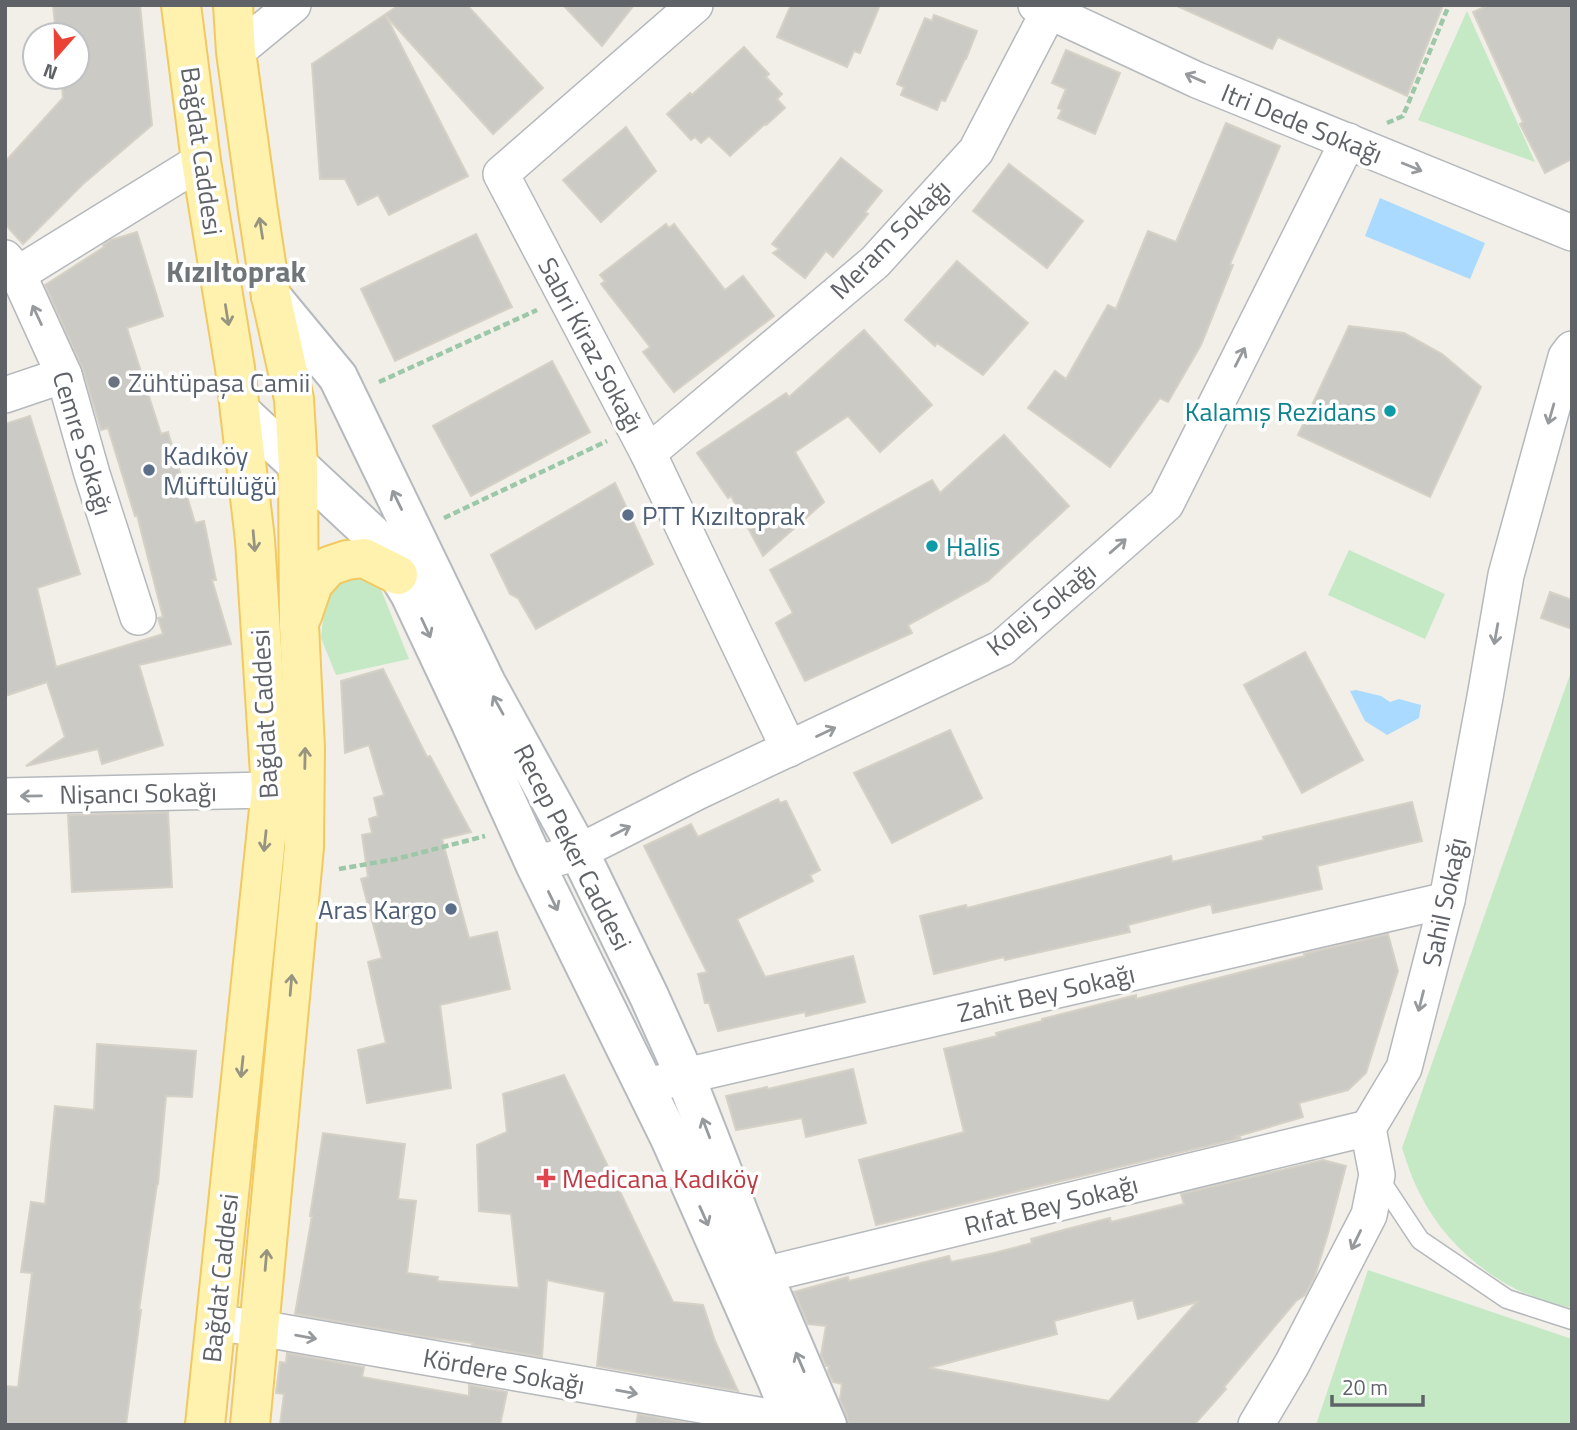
<svg xmlns="http://www.w3.org/2000/svg" width="1577" height="1430" viewBox="0 0 1577 1430" font-family="'Titillium Web',sans-serif">
	<rect width="100%" height="100%" fill="#f1efe8"/>
	<g fill="#c5e8c5">
		<path d="M1467 11 1535 162 1418 120Z"/>
		<path d="M1349 550 1445 594 1425 639 1328 595Z"/>
		<path d="M375 575 409 659 336 675 321 638 325 599 340 583 358 577Z"/>
		<path d="M1572 669V1308C1507 1296 1449 1252 1420 1194 1412 1179 1407 1163 1402 1148Z"/>
		<path d="M1368 1270 1572 1339V1425H1316Z"/>
	</g>
	<g fill="#aadaff">
		<path d="M1380 198 1485 243 1470 279 1365 236Z"/>
		<path d="M1356 690 1381 696 1390 702 1399 699 1421 705 1419 718 1387 735 1365 721 1350 691Z"/>
	</g>
	<g fill="#cccac5" stroke="#d6d1c6" stroke-width="2" fill-rule="evenodd">
		<path d="M53 5H140L152 125 83 184 23 244 5 224V162L63 98 61 77H77V35H56Z"/>
		<path d="M399 5H467L543 88 493 134 386 16 468 176 389 215 378 195 358 205 345 179H320L312 64Z"/>
		<path d="M563 5H634L602 46Z"/>
		<path d="M791 5H880L860 53 854 51 847 67 777 37Z"/>
		<path d="M1175 5H1443L1407 96 1278 37 1272 49Z"/>
		<path d="M1489 5H1572V159L1545 173 1520 124 1523 122 1473 12Z"/>
		<path d="M934 15 977 31 966 59H965L945 101 941 100 937 110 901 95 904 87 897 84 925 18 932 21Z"/>
		<path d="M744 47 769 74 766 77 782 94 777 99 785 108 766 125 765 124 730 156 709 136 701 143 695 137 691 140 667 114 690 93 692 95Z"/>
		<path d="M1066 50 1120 73 1095 134 1058 118 1062 110 1058 108 1066 89 1052 83Z"/>
		<path d="M1226 123 1280 146 1230 264 1233 265 1201 345 1168 402 1160 398 1110 467 1028 408 1055 371 1066 379 1108 305 1116 309 1148 231 1176 242Z"/>
		<path d="M626 127 656 171 601 222 563 180Z"/>
		<path d="M841 158 882 191 865 212 868 214 833 257 826 251 805 278 773 253 779 249 772 244Z"/>
		<path d="M1009 164 1083 221 1047 268 973 211Z"/>
		<path d="M666 224 669 228 674 224 725 290 743 276 774 316 674 392 643 352 650 347 601 284 605 281 600 275Z"/>
		<path d="M137 232 163 316 127 328 161 434 168 432 195 523 204 521 216 580H212L231 644 139 665 163 745 102 764 98 749 26 766 65 737 47 682 5 696V424L30 416 80 574 37 588 56 667 163 634 158 618 163 617 137 515 135 516 108 428 101 430 82 367 45 285 104 247 103 245 111 240Z"/>
		<path d="M476 234 512 307 395 361 361 289Z"/>
		<path d="M957 261 1028 323 983 375 937 343 935 346 905 320Z"/>
		<path d="M1349 326 1404 333 1442 354 1481 387 1430 497 1298 435Z"/>
		<path d="M864 330 932 405 880 452 848 416 795 452 824 502 763 556 731 496 728 498 697 453 786 393 789 397Z"/>
		<path d="M552 361 590 432 471 496 433 426Z"/>
		<path d="M1004 435 1069 506 988 581 908 625 912 633 805 681 776 623 793 613 770 570 932 480 940 493Z"/>
		<path d="M615 483 653 564 536 629 518 598 510 594 491 555Z"/>
		<path d="M1550 592 1572 600V629L1541 618Z"/>
		<path d="M1305 652 1363 760 1302 793 1244 685Z"/>
		<path d="M383 669 427 757 430 756 471 832 442 839 469 938 497 932 510 989 440 1005 451 1088 367 1103 358 1050 386 1043 368 962 382 958 361 879 368 877 362 835 372 833 369 819 378 816 374 798 384 795 369 745 345 753 341 681Z"/>
		<path d="M950 730 982 798 892 843 854 773Z"/>
		<path d="M778 799 780 803 786 801 820 870 810 875 813 881 737 919 765 977 853 956 865 1002 806 1016 805 1012 718 1031 709 1003H705L698 974 707 972 644 846 691 824 698 837Z"/>
		<path d="M1412 802 1422 841 1317 866 1322 889 1213 913 1211 904 1128 925 1130 932 1005 960 1004 957 934 974 920 916 966 905 967 908 1171 856 1172 862 1264 840 1263 837Z"/>
		<path d="M168 812 172 887 72 892 68 815Z"/>
		<path d="M1388 934 1398 971 1366 1073 1348 1090 1299 1103 1303 1117 1235 1137 1241 1138 876 1225 859 1160 964 1132 944 1049 997 1036 996 1033 1042 1021V1019L1136 995V999L1305 956 1304 954Z"/>
		<path d="M97 1044 196 1051 192 1097 166 1096 158 1184H157L139 1310H141L126 1425H5V1386L18 1387 32 1273 21 1272 31 1202 45 1204 55 1106 94 1110Z"/>
		<path d="M853 1069 866 1123 806 1137 802 1118 736 1130 726 1096 767 1087 768 1089Z"/>
		<path d="M564 1075 673 1302 703 1305 715 1341 738 1391 597 1366 605 1292 547 1280 542 1357 472 1345 473 1343 426 1337 295 1314 312 1216H310L323 1133 405 1144 398 1199 416 1201 407 1273 438 1277 437 1281 519 1288 511 1214 479 1211 477 1145 507 1132 503 1094Z"/>
		<path d="M1323 1160 1346 1166 1329 1230 1315 1276 1305 1295 1296 1301 1224 1387 1226 1389 1194 1425H858L848 1423 847 1416 840 1399 842 1384 833 1382 828 1371 829 1366H826L821 1355 826 1326 808 1324 794 1292 848 1277 849 1281 949 1256 951 1262 994 1253 1032 1243 1031 1239 1067 1229 1110 1218 1111 1222 1184 1204 1181 1194ZM1133 1300 1138 1319 1197 1302 1109 1401 929 1368 1057 1334 1054 1321Z"/>
		<path d="M287 1353 364 1367 362 1377 469 1396V1385L507 1392 500 1425H280L284 1394 276 1393 280 1362 286 1363Z"/>
		<path d="M638 1414 697 1425H636Z"/>
	</g>
	<g fill="none" stroke-linecap="round" stroke-linejoin="round">
		<g stroke="#b5b8bc" stroke-width="21">
			<path id="service" d="M1377 1175 1420 1240 1507 1299 1572 1320"/>
		</g>
		<g stroke="#b5b8bc" stroke-width="38">
			<g id="minor">
				<path d="M695 5 501 174 648 453 789 749"/>
				<path d="M1036 5 1197 80 1572 233"/>
				<path d="M236 52 293 5"/>
				<path d="M5 258 18 274 64 375 92 474 138 617"/>
				<path d="M18 274 201 161"/>
				<path d="M5 395 64 375"/>
				<path d="M648 453 875 262 976 151 1049 11"/>
				<path d="M5 796 271 790"/>
				<path d="M535 864 579 852 699 791 1002 648 1166 504 1348 141"/>
				<path d="M645 1087 685 1076 1447 900"/>
				<path d="M737 1284 763 1275 1368 1128"/>
				<path d="M215 1323 259 1328 816 1425"/>
				<path d="M1256 1425 1292 1364 1369 1215 1377 1175 1368 1128 1404 1068 1447 900 1485 697 1506 575 1566 357 1572 349"/>
			</g>
		</g>
		<g stroke="#b6babf" stroke-width="42">
			<g id="secondary">
				<path d="M271 296 338 377 486 683 579 852 649 996 685 1076 763 1275 827 1425"/>
				<path d="M240 411 376 538 410 594 469 719 535 864 670 1138 777 1380 795 1425"/>
			</g>
		</g>
		<g stroke="#f2c960" stroke-width="42">
			<g id="primary">
				<path d="M181 5 201 161 235 368 255 540 271 790 205 1425"/>
				<path d="M233 5 236 52 258 211 271 296 294 399 298 466 299 625 305 748 304 847 250 1425"/>
				<path d="M302 616 313 584 329 566 347 560 364 558 398 575"/>
			</g>
		</g>
		<g stroke="#9cc7a9" stroke-width="4.5" stroke-dasharray="7 3.5" stroke-linecap="butt">
			<path d="M1387 123 1403 116 1449 5"/>
			<path d="M379 382 537 310"/>
			<path d="M444 518 607 441"/>
			<path d="M339 869 396 859 485 836"/>
		</g>
		<use href="#service" stroke="#fff" stroke-width="18"/>
		<use href="#minor" stroke="#fff" stroke-width="35"/>
		<use href="#secondary" stroke="#fff" stroke-width="38"/>
		<use href="#primary" stroke="#fff2af" stroke-width="38"/>
	</g>
	<defs><path id="oneway-shaft" d="M-6 0H5M1.5-3L5.5 0L1.5 3" fill="none" stroke-width="1.6" stroke-linecap="round" stroke-linejoin="round" transform="scale(1.75)"/></defs>
	<g stroke="#979a9d">
		<use href="#oneway-shaft" transform="translate(1195 78) rotate(-156)"/>
		<use href="#oneway-shaft" transform="translate(1412 167) rotate(22)"/>
		<use href="#oneway-shaft" transform="translate(37 315) rotate(-115)"/>
		<use href="#oneway-shaft" transform="translate(1240 357) rotate(-63)"/>
		<use href="#oneway-shaft" transform="translate(1551 414) rotate(106)"/>
		<use href="#oneway-shaft" transform="translate(397 500) rotate(-116)"/>
		<use href="#oneway-shaft" transform="translate(1118 546) rotate(-41)"/>
		<use href="#oneway-shaft" transform="translate(426 628) rotate(65)"/>
		<use href="#oneway-shaft" transform="translate(1496 634) rotate(100)"/>
		<use href="#oneway-shaft" transform="translate(498 705) rotate(-119)"/>
		<use href="#oneway-shaft" transform="translate(826 732) rotate(-25)"/>
		<use href="#oneway-shaft" transform="translate(31 796) rotate(179)"/>
		<use href="#oneway-shaft" transform="translate(621 831) rotate(-27)"/>
		<use href="#oneway-shaft" transform="translate(553 901) rotate(64)"/>
		<use href="#oneway-shaft" transform="translate(1421 1001) rotate(104)"/>
		<use href="#oneway-shaft" transform="translate(706 1128) rotate(-111)"/>
		<use href="#oneway-shaft" transform="translate(704 1216) rotate(66)"/>
		<use href="#oneway-shaft" transform="translate(1356 1240) rotate(116)"/>
		<use href="#oneway-shaft" transform="translate(306 1337) rotate(10)"/>
		<use href="#oneway-shaft" transform="translate(800 1362) rotate(-113)"/>
		<use href="#oneway-shaft" transform="translate(627 1392) rotate(10)"/>
	</g>
	<g stroke="#979581">
		<use href="#oneway-shaft" transform="translate(261 228) rotate(-99)"/>
		<use href="#oneway-shaft" transform="translate(227 315) rotate(81)"/>
		<use href="#oneway-shaft" transform="translate(254 541) rotate(85)"/>
		<use href="#oneway-shaft" transform="translate(305 758) rotate(-89)"/>
		<use href="#oneway-shaft" transform="translate(265 841) rotate(96)"/>
		<use href="#oneway-shaft" transform="translate(291 985) rotate(-85)"/>
		<use href="#oneway-shaft" transform="translate(242 1067) rotate(96)"/>
		<use href="#oneway-shaft" transform="translate(266 1260) rotate(-85)"/>
	</g>
	<circle fill="#6b7280" stroke="#fff" stroke-width="2.5" cx="114" cy="382" r="7"/>
	<g fill="#0f9aa8" stroke="#fff" stroke-width="2.5">
		<circle cx="1390" cy="411" r="7"/>
		<circle cx="932" cy="546" r="7"/>
	</g>
	<g fill="#5c6f8a" stroke="#fff" stroke-width="2.5">
		<circle cx="149" cy="470" r="7"/>
		<circle cx="628" cy="515" r="7"/>
		<circle cx="451" cy="909" r="7"/>
	</g>
	<path fill="#e0444e" stroke="#fff" stroke-width="2.5" d="M542.5 1167.5h7v7h7v7h-7v7h-7v-7h-7v-7h7z"/>
	<g text-anchor="middle" dominant-baseline="central" stroke-width="7" stroke-linejoin="round" paint-order="stroke">
		<g font-size="26" fill="#5f6368" stroke="#fff">
			<text transform="translate(1302 123) rotate(22)">Itri Dede Sokağı</text>
			<text transform="translate(202 151) rotate(82)">Bağdat Caddesi</text>
			<text transform="translate(890 239) rotate(-45)">Meram Sokağı</text>
			<text transform="translate(591 345) rotate(62)">Sabri Kiraz Sokağı</text>
			<text transform="translate(83 443) rotate(73)">Cemre Sokağı</text>
			<text transform="translate(1041 609) rotate(-39)">Kolej Sokağı</text>
			<text transform="translate(264 714) rotate(-93)">Bağdat Caddesi</text>
			<text transform="translate(138 793) rotate(-1)">Nişancı Sokağı</text>
			<text transform="translate(573 847) rotate(63)">Recep Peker Caddesi</text>
			<text transform="translate(1444 902) rotate(-78)">Sahil Sokağı</text>
			<text transform="translate(1046 993) rotate(-13)">Zahit Bey Sokağı</text>
			<text transform="translate(1051 1205) rotate(-14)">Rıfat Bey Sokağı</text>
			<text transform="translate(220 1278) rotate(-84)">Bağdat Caddesi</text>
			<text transform="translate(504 1371) rotate(10)">Kördere Sokağı</text>
		</g>
		<g font-size="26" fill="#5b616d" stroke="#fff" text-anchor="start">
			<text x="128" y="382">Zühtüpaşa Camii</text>
		</g>
		<g font-size="26" fill="#0d838f" stroke="#fff" text-anchor="end">
			<text x="1376" y="411">Kalamış Rezidans</text>
			<text x="946" y="546" text-anchor="start">Halis</text>
		</g>
		<g font-size="26" fill="#4e5e75" stroke="#fff" text-anchor="start">
			<text x="163" y="455">Kadıköy<tspan x="163" dy="30">Müftülüğü</tspan></text>
			<text x="642" y="515">PTT Kızıltoprak</text>
			<text x="437" y="909" text-anchor="end">Aras Kargo</text>
		</g>
		<g font-size="26" fill="#be3a42" stroke="#fff" text-anchor="start">
			<text x="562" y="1178">Medicana Kadıköy</text>
		</g>
		<g font-size="30" font-weight="bold" fill="#70757a" stroke="#fff">
			<text x="236" y="271">Kızıltoprak</text>
		</g>
	</g>
	<rect width="1577" height="1430" fill="none" stroke="#5f6368" stroke-width="14"/>
	<g transform="translate(56 56) rotate(200)"><circle r="33" fill="#ffffff" stroke="#bfc1c3" stroke-width="2"/>
	<path d="M0-5L12 26L0 18L-12 26Z" fill="#ea4335"/>
	<text y="-10" font-size="19" font-weight="bold" text-anchor="middle" fill="#5f6368">N</text>
	</g>
	<path d="M1332 1395v10h91v-10" fill="none" stroke="#5f6368" stroke-width="3.5"/>
	<text x="1342" y="1395" font-size="21" fill="#5f6368" stroke="#ffffff" stroke-width="5" paint-order="stroke">20 m</text>
</svg>
